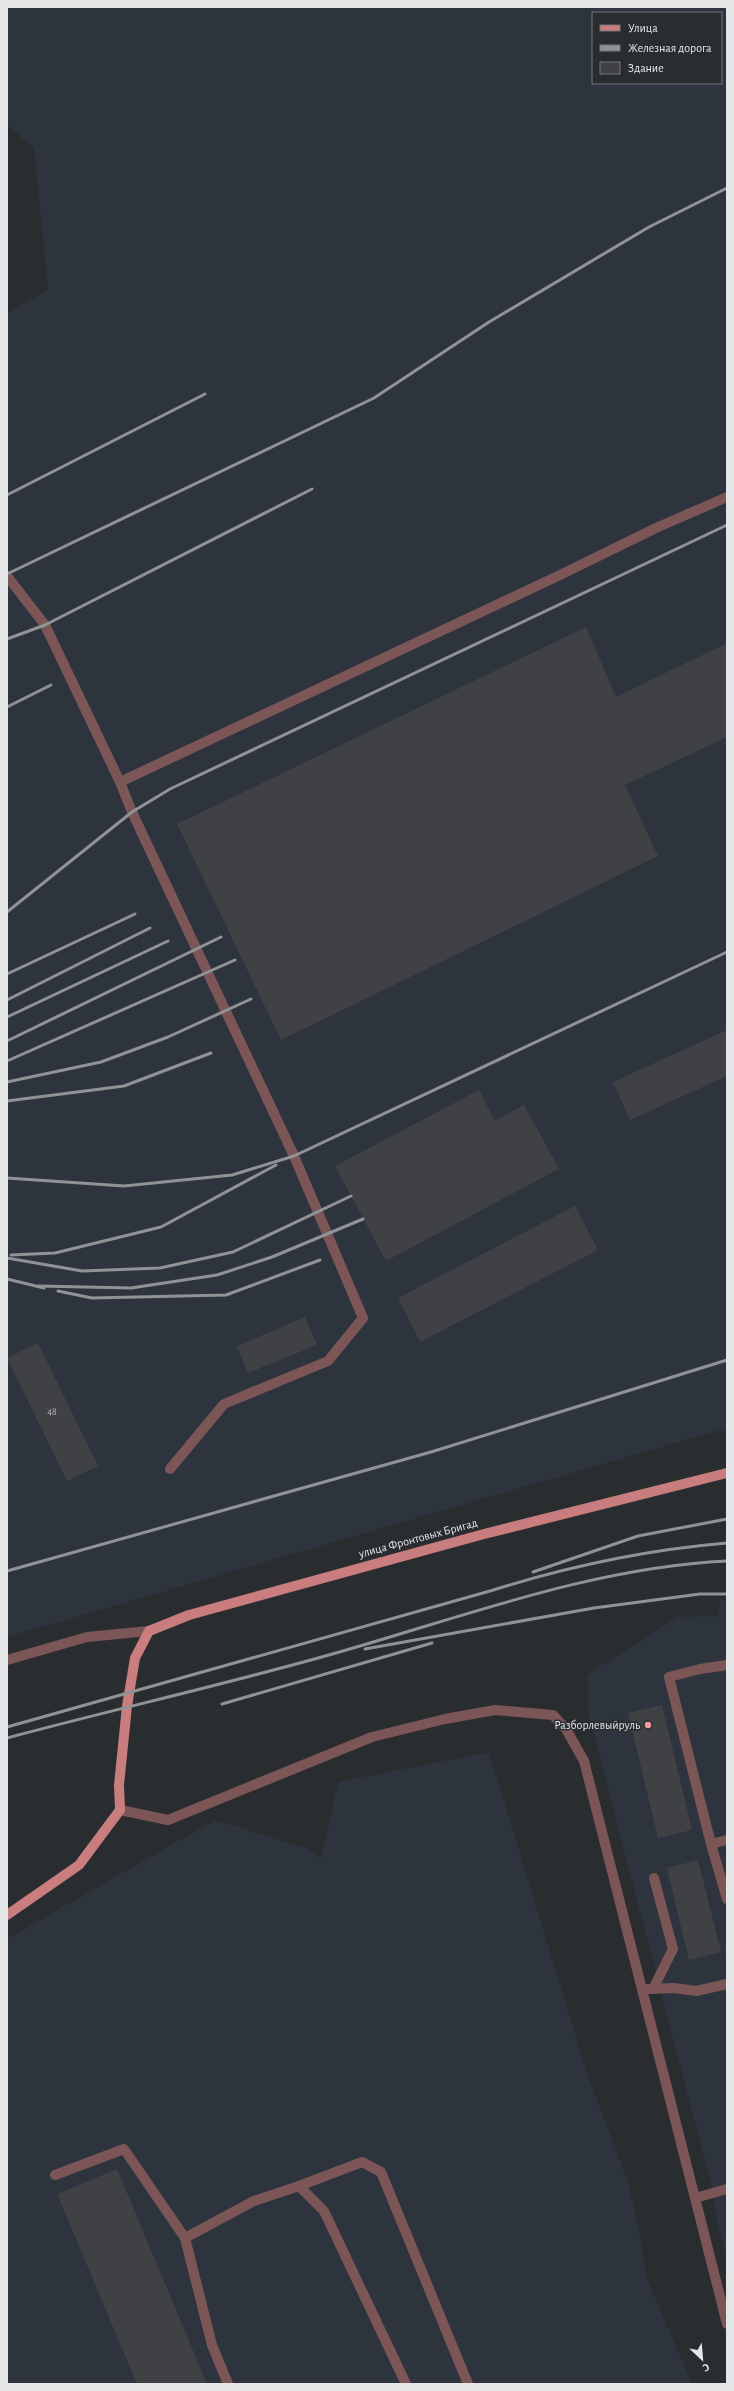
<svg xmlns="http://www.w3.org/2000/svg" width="734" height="2391" viewBox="0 0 734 2391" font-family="'Alegreya Sans',sans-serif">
	<rect width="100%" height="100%" fill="#2a2d30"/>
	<g fill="#2e343d" fill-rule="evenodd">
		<path d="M7 7H727V1428L7 1637V313L48 290 34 148 7 125ZM593 13H721V83H593Z"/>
		<path d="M720 1599 727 1600V2258L716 2216 713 2192 588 1712 587 1675 677 1617 718 1616Z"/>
		<path d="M489 1752 589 2079 628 2181 640 2235 646 2276 692 2384H7V1939L215 1820 308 1849 321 1859 338 1782Z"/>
	</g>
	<g fill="#3f4145">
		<path d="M586 627 616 697 727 643V737L625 785 658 856 281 1040 177 824Z"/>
		<path d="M727 1030V1076L630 1120 613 1082Z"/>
		<path d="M479 1090 495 1121 524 1105 559 1169 386 1261 335 1166Z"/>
		<path d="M575 1206 598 1250 420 1342 398 1298Z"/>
		<path d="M305 1317 317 1345 248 1373 237 1346Z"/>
		<path d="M38 1343 98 1466 67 1481 7 1358Z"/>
		<path d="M662 1705 692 1830 658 1838 628 1713Z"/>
		<path d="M698 1860 721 1952 689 1960 667 1868Z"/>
		<path d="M117 2169 207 2384H137L57 2194Z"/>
	</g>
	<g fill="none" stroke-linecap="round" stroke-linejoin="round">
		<g stroke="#7c5657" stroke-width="10">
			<path d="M7 576 45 625 120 782 132 812 294 1156 363 1318 328 1361 224 1404 170 1469"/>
			<path d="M120 782 560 575 656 528 727 497"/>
			<path d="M7 1660 87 1637 149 1631"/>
			<path d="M727 1665 700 1669 669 1677 711 1844 727 1899"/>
			<path d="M120 1810 168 1820 372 1737 445 1719 495 1710 553 1715 566 1729 584 1761 727 2324"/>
			<path d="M711 1844 727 1840"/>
			<path d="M648 1989 674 1988 696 1991 727 1984"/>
			<path d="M653 1989 673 1949 654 1878"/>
			<path d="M55 2175 124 2149 185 2238 212 2345 228 2384"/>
			<path d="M299 2186 362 2162 381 2172 468 2384"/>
			<path d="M695 2198 727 2189"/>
			<path d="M185 2238 254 2201 299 2186 324 2211 406 2384"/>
		</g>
		<path stroke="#ca7d7f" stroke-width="10" d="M7 1915 79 1865 120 1810 119 1785 127 1706 135 1658 149 1631 189 1615 484 1534 727 1473"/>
		<g stroke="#909395" stroke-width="3">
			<path d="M7 495 205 394"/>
			<path d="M7 574 374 398 489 322 649 227 727 188"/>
			<path d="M7 639 45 625 312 489"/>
			<path d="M7 707 51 685"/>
			<path d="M7 912 132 812 170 789 727 525"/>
			<path d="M7 974 135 914"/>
			<path d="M7 1000 150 928"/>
			<path d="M7 1017 168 941"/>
			<path d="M7 1041 221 937"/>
			<path d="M7 1061 235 960"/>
			<path d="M7 1082 101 1062 168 1037 251 999"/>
			<path d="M7 1101 124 1086 211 1053"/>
			<path d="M7 1178 124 1186 232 1175 294 1156 727 952"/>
			<path d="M11 1255 55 1253 161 1227 276 1165"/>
			<path d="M7 1258 82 1271 160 1268 233 1252 351 1196"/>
			<path d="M7 1279 44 1288"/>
			<path d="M39 1286 131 1288 217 1275 272 1257 363 1219"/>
			<path d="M58 1291 92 1298 226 1295 320 1260"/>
			<path d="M7 1571 431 1452 727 1360"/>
			<path d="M533 1572 638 1536 727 1519"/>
			<path d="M365 1649 594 1608 700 1594H727"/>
			<path d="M222 1704 432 1643"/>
			<path d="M7 1727 490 1591C569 1566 644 1550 727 1543"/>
			<path d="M7 1738C119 1708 232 1683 343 1651 468 1615 596 1567 727 1561"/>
		</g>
	</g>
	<circle fill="#f59b9d" stroke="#2a2d30" stroke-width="1.5" cx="648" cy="1725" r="4"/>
	<g text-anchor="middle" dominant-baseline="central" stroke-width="3" stroke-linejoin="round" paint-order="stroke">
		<g font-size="10" fill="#bbbdbf">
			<text x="52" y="1412">48</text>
		</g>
		<g font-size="12" fill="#e4e6e8" stroke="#2a2d30">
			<text transform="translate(418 1538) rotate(-15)">улица Фронтовых Бригад</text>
		</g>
		<g font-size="12" fill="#e4e6e8" stroke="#2a2d30" text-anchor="end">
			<text x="640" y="1725">Разборлевыйруль</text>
		</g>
	</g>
	<rect width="734" height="2391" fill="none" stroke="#e4e6e8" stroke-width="16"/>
	<rect x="592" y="12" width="130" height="72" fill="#2a2d30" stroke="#74777a"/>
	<rect x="600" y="25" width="20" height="6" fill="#ca7d7f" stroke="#74777a"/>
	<text x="628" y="32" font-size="12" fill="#e4e6e8">Улица</text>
	<rect x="600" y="45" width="20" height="6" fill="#909395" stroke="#74777a"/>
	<text x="628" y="52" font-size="12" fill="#e4e6e8">Железная дорога</text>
	<rect x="600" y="62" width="20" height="12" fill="#3f4145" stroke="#74777a"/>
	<text x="628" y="72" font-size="12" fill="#e4e6e8">Здание</text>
	<g transform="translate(702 2359) rotate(154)" stroke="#2a2d30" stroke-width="3" paint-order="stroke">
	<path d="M0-3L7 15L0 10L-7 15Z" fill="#e4e6e8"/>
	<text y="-6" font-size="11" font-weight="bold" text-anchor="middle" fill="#e4e6e8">С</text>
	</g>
</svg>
